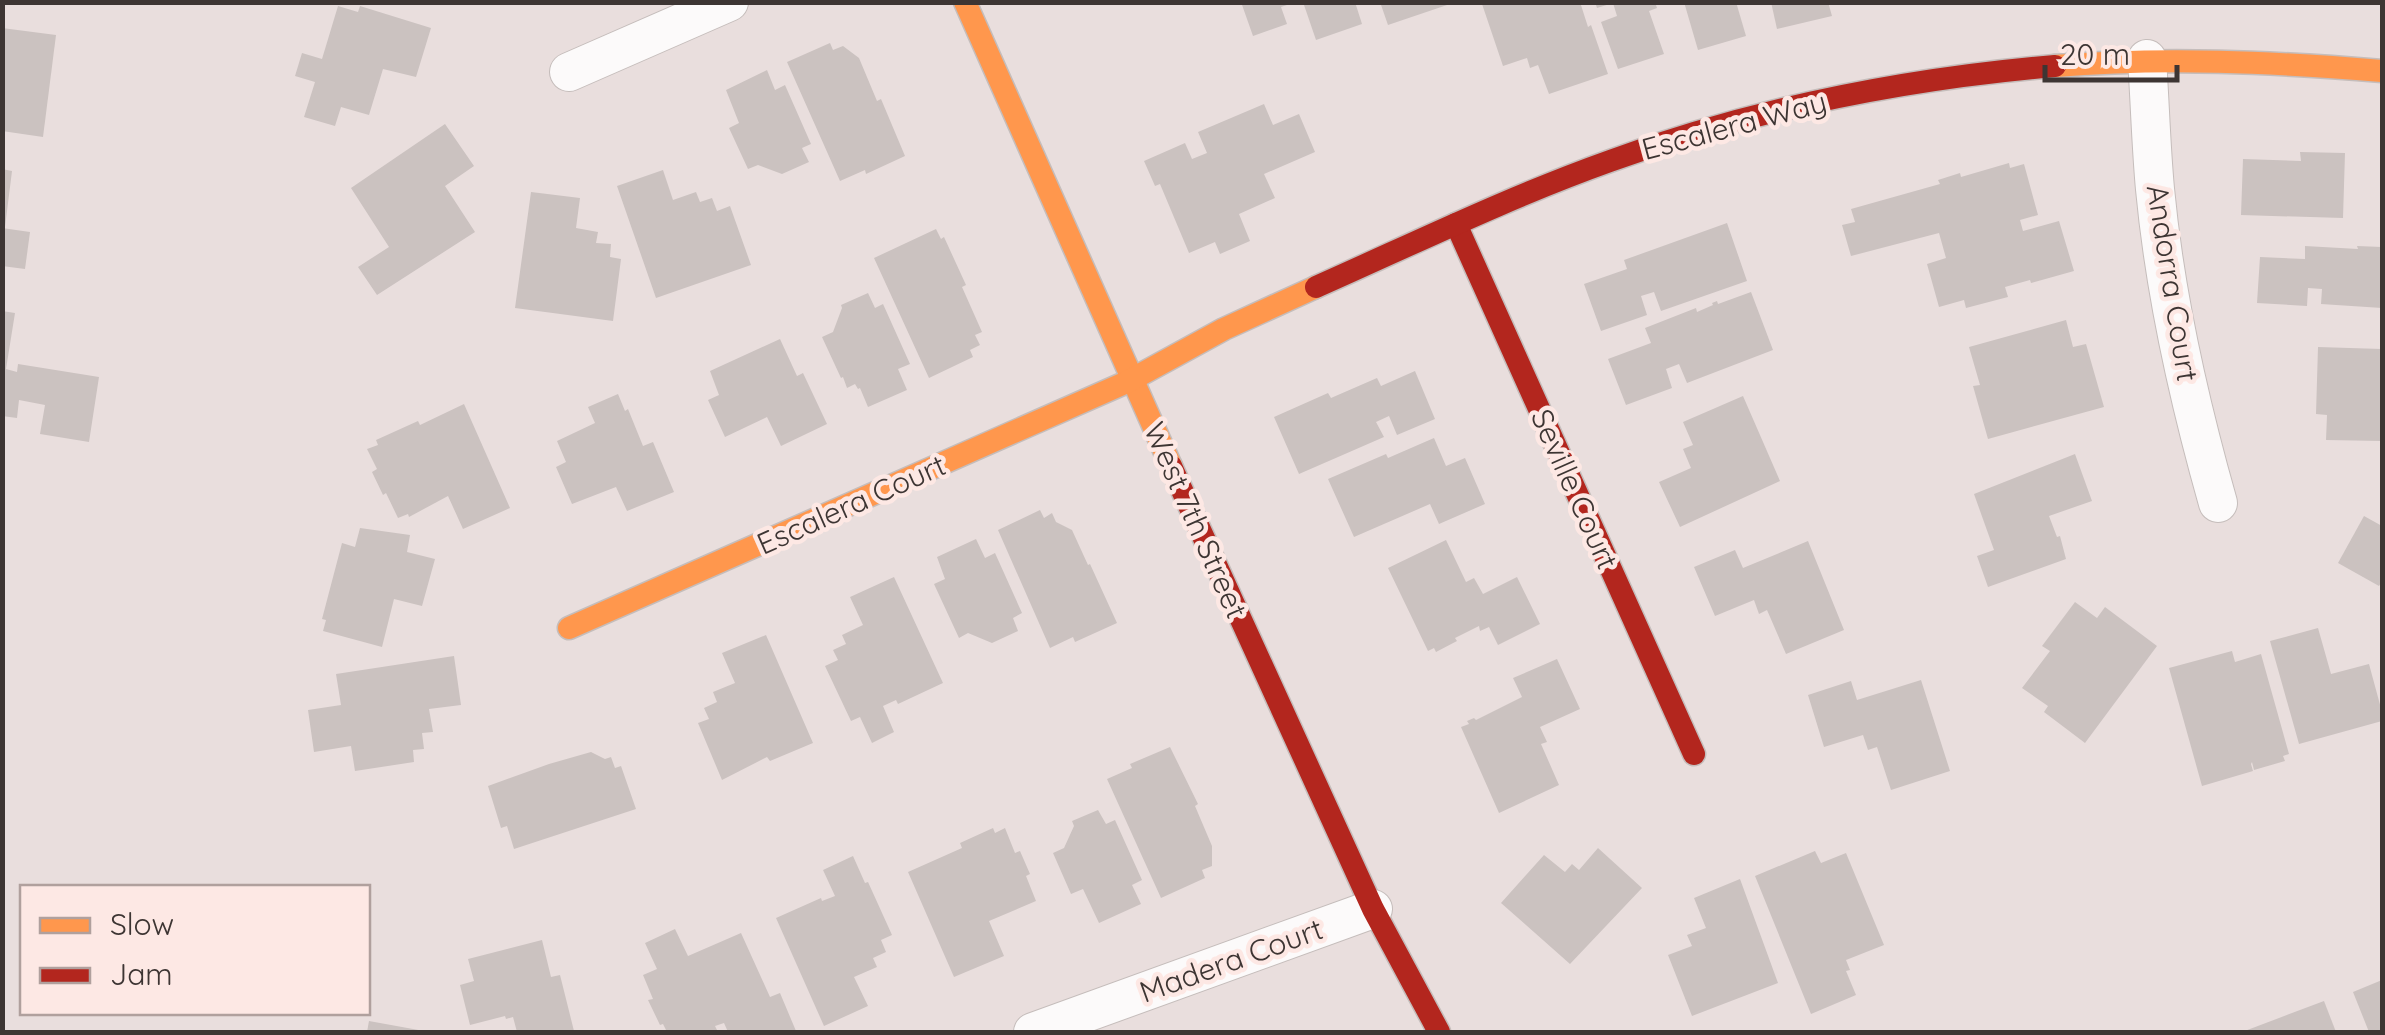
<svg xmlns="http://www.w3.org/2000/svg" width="2385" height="1035" viewBox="0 0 2385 1035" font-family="Quicksand,sans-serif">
	<rect width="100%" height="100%" fill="#e9dedd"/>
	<g fill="#cbc2c0">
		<path d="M1241 2H1293V3L1281 7 1287 24 1253 36Z"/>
		<path d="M1303 2H1355L1362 24 1316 40Z"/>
		<path d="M1380 2H1453V3L1388 25Z"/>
		<path d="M1488 2H1580L1588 27 1591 25 1608 74 1549 94 1538 65 1530 68 1527 58 1503 66 1482 4Z"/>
		<path d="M1595 2H1655L1657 8 1649 11 1664 54 1618 69 1601 22 1617 16 1613 3 1597 8Z"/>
		<path d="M1684 2H1736L1746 36 1698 50Z"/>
		<path d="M1771 2H1828L1832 16 1777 29Z"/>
		<path d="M338 6 358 12 360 6 431 28 416 77 383 69 369 115 341 107 335 126 304 117 315 82 295 76 302 53 322 59Z"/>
		<path d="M2 28 56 35 43 137 2 131Z"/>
		<path d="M830 43 833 50 843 46 859 58 877 101 881 99 905 156 866 174 865 170 840 181 787 62Z"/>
		<path d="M767 70 775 90 785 85 811 144 802 148 809 162 782 174 758 165 748 169 729 128 739 123 726 90Z"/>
		<path d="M1264 104 1273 125 1299 114 1315 152 1264 174 1275 198 1239 214 1250 241 1220 254 1215 242 1189 253 1160 184 1155 186 1144 161 1185 143 1192 159 1207 153 1198 132Z"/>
		<path d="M445 124 474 166 445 186 475 232 377 295 358 267 389 247 351 188Z"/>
		<path d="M2300 152 2345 153 2343 218 2241 215 2243 159 2301 161Z"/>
		<path d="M2009 163 2010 168 2024 164 2038 215 2020 220 2023 231 2059 221 2074 271 2031 283 2030 280 2005 287 2008 297 1966 308 1964 300 1939 307 1927 264 1946 258 1939 233 1851 256 1842 225 1855 222 1851 209 1940 184 1938 180 1960 173 1961 177Z"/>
		<path d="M2 169 12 171 5 227H2Z"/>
		<path d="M663 170 673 200 696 192 700 202 712 198 717 211 730 206 751 265 656 298 617 186Z"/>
		<path d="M531 192 580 198 576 228 598 232 596 243 611 244 610 257 621 259 613 321 515 308Z"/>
		<path d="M1727 223 1747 281 1661 311 1654 292 1641 296 1647 315 1601 331 1584 284 1627 269 1624 260Z"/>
		<path d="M2 228 30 232 25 269 2 266Z"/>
		<path d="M936 229 941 239 944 237 966 285 962 287 982 332 975 335 980 345 970 350 973 357 929 378 874 258Z"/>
		<path d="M2305 246 2358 249 2357 246 2382 247V308L2321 304 2322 289 2308 288 2307 306 2257 303 2260 257 2305 259Z"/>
		<path d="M1751 292 1773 350 1687 383 1679 364 1666 369 1672 388 1626 405 1608 359 1651 343 1645 328 1696 308 1697 312 1713 305 1712 303 1717 301 1718 304Z"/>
		<path d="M868 293 875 308 883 304 910 364 898 369 907 390 868 407 860 388 858 389 855 384 847 388 843 377 841 378 822 337 833 332 842 308 841 305Z"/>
		<path d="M2 311 15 313 6 369 17 372 18 364 99 377 89 442 40 434 45 405 19 400 17 418 2 416Z"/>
		<path d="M2066 320 2073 347 2086 344 2104 407 1988 439 1973 386 1980 385 1969 347Z"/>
		<path d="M780 339 797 376 803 373 827 424 781 446 767 417 725 437 708 400 719 395 710 371Z"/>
		<path d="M2318 347 2382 349V441L2326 440 2327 415 2316 414Z"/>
		<path d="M1415 371 1435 419 1397 435 1389 416 1376 422 1384 437 1299 474 1274 417 1328 393 1331 398 1377 378 1381 386Z"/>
		<path d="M618 394 625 411 628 409 643 446 653 442 674 492 627 511 616 487 572 504 556 467 566 462 557 441 595 423 588 407Z"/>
		<path d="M1743 396 1780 481 1680 527 1659 482 1691 468 1683 449 1693 445 1683 422Z"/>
		<path d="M464 404 510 508 463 529 448 496 409 517 408 514 398 518 386 493 383 495 372 472 377 469 367 449 378 445 376 440 418 421 420 425Z"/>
		<path d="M1434 438 1446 466 1465 458 1485 504 1439 524 1430 504 1354 537 1328 479 1386 454 1388 458Z"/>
		<path d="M2075 454 2092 501 2049 516 2057 537 2060 536 2066 559 1988 587 1977 556 1994 550 1974 494Z"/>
		<path d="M1040 510 1044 518 1052 513 1056 522 1072 530 1088 565 1090 564 1117 623 1075 642 1073 637 1050 648 998 530Z"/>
		<path d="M2364 516 2382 526V581L2379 586 2338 563Z"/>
		<path d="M360 528 410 535 407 552 435 559 422 606 394 599 382 647 323 631 326 620 322 619 342 543 355 547Z"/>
		<path d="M976 539 985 558 995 553 1022 613 1013 618 1018 631 992 643 968 633 959 638 934 584 945 579 937 557Z"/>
		<path d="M1446 540 1466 582 1474 578 1483 594 1517 577 1540 624 1498 645 1489 627 1480 631 1479 626 1455 638 1457 641 1436 652 1434 648 1428 651 1388 568Z"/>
		<path d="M1808 541 1844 630 1786 654 1767 610 1759 614 1754 600 1715 616 1694 567 1735 550 1743 568Z"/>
		<path d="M894 577 943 683 898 704 896 700 883 706 894 732 872 743 860 717 851 721 825 666 838 660 833 650 846 644 842 635 863 625 850 597Z"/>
		<path d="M2075 602 2097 618 2105 607 2157 646 2085 743 2044 712 2048 706 2022 688 2050 651 2042 646Z"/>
		<path d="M2318 628 2331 674 2369 664 2382 712V721L2299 744 2270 641Z"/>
		<path d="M766 635 813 743 770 761 767 757 722 780 698 723 709 719 704 708 717 702 713 692 735 683 722 653Z"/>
		<path d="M2232 651 2235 662 2261 654 2289 754 2283 756 2285 761 2254 770 2252 762 2251 764 2253 771 2202 786 2169 668Z"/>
		<path d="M454 656 461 705 429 709 433 732 422 733 424 749 413 750 414 762 355 771 351 746 314 752 308 710 341 705 336 674Z"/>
		<path d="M1557 659 1580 709 1540 727 1547 742 1541 744 1559 785 1499 813 1461 727 1469 724 1467 721 1474 718 1476 720 1522 697 1513 678Z"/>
		<path d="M1921 680 1950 771 1891 790 1877 747 1868 750 1863 735 1824 747 1808 695 1851 681 1857 700Z"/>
		<path d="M1170 747 1198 804 1195 806 1212 846V866L1202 870 1205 878 1161 898 1107 779 1132 768 1130 764Z"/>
		<path d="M591 752 605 759 611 757 615 768 621 766 636 809 514 849 507 826 501 828 488 786 549 764Z"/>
		<path d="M1098 810 1106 824 1115 820 1142 880 1132 885 1141 904 1099 923 1083 889 1071 894 1053 853 1064 848 1074 826 1072 821Z"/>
		<path d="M993 828 995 833 1005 828 1015 853 1020 851 1030 874 1026 876 1036 901 989 921 1004 956 954 977 908 872 962 848 960 843Z"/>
		<path d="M1598 848 1642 888 1570 964 1501 903 1544 855 1565 872 1572 864 1579 870Z"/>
		<path d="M1815 851 1821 863 1846 853 1884 945 1846 960 1850 970 1846 971 1856 995 1811 1014 1755 876Z"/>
		<path d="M853 856 865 883 868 882 892 935 881 940 886 952 873 958 877 967 854 977 868 1006 824 1026 776 918 821 898 822 901 835 896 823 870Z"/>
		<path d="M1740 879 1778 983 1692 1016 1668 955 1692 946 1687 935 1706 928 1694 898Z"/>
		<path d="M675 929 688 956 741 933 770 997 780 993 796 1031 792 1032H728L724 1023 715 1026 717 1030 712 1032H667L663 1024 660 1025 648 1000 653 999 643 975 657 969 645 943Z"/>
		<path d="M542 940 551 977 560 975 574 1031 517 1032 513 1017 506 1019 505 1016 470 1025 460 985 474 981 468 959Z"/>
		<path d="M2382 980V1032H2369L2353 992Z"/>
		<path d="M2324 1001 2336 1032H2242Z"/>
		<path d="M369 1021 424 1031V1032H367Z"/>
	</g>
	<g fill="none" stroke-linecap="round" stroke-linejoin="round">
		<g stroke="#c5bdbb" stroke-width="40">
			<g id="street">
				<path d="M2147 59C2150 103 2151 146 2155 189 2165 295 2189 401 2218 503"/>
				<path d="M569 72 729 2"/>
				<path d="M1033 1032 1373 909"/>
			</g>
		</g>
		<g stroke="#c5bdbb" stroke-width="25">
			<g id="slow">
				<path d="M965 2 1171 466"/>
				<path d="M2055 66C2164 57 2273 62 2382 71"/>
				<path d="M569 628 1127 382 1224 329 1316 287"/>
			</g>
		</g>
		<g stroke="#c5bdbb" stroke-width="25">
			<g id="jam">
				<path d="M1456 224 1694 754"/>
				<path d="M1316 287C1413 244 1509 197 1610 161 1753 109 1903 79 2055 66"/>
				<path d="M1171 466 1373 909 1439 1032"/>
			</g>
		</g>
		<use href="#street" stroke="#fcfafa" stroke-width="38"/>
		<use href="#slow" stroke="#ff974d" stroke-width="22"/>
		<use href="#jam" stroke="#b3261e" stroke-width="22"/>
	</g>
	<g text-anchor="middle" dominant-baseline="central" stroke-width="9" stroke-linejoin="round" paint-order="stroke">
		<g font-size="30" fill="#3d3533" stroke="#fde8e4">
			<text transform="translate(1734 125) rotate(-15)">Escalera Way</text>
			<text transform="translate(2173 283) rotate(81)">Andorra Court</text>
			<text transform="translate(1575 489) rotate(66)">Seville Court</text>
			<text transform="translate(851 504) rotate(-24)">Escalera Court</text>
			<text transform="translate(1196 520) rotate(66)">West 7th Street</text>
			<text transform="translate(1231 960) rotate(-20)">Madera Court</text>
		</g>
	</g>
	<rect width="2385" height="1035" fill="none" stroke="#3d3533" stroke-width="10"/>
	<rect x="20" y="885" width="350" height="130" fill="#fde8e4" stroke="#b0a09d" stroke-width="2.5"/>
	<rect x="40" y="918" width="50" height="15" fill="#ff974d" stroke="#b0a09d" stroke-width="2.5"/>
	<text x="110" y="935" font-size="30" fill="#3d3533">Slow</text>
	<rect x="40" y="968" width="50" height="15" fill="#b3261e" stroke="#b0a09d" stroke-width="2.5"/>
	<text x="110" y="985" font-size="30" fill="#3d3533">Jam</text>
	<path d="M2045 65v15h132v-15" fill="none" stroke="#3d3533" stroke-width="5"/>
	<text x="2060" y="65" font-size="30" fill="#3d3533" stroke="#fde8e4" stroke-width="8" paint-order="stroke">20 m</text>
</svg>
